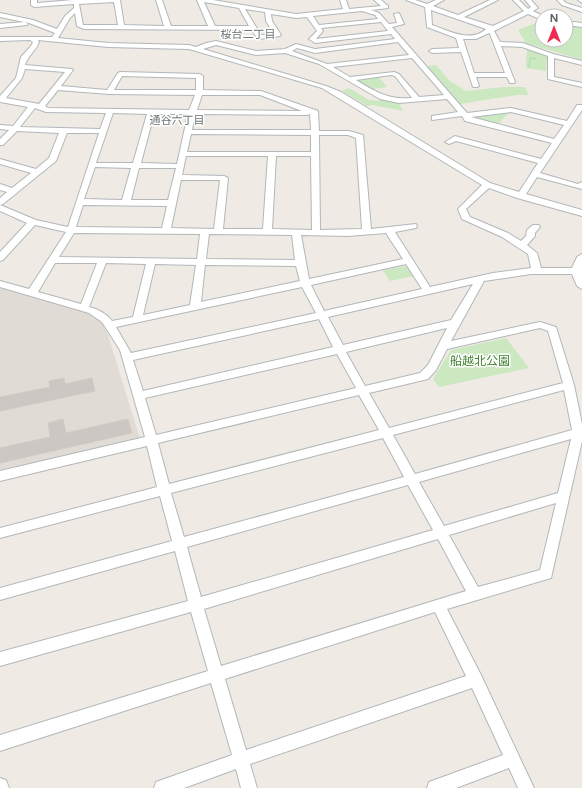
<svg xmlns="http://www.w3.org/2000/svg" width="582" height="788" viewBox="0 0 582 788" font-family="Figtree,'Noto Sans JP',sans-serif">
	<rect width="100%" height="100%" fill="#efeae4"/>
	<path fill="#e1dbd5" d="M0 284 81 311 94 316 102 323 108 335 140 439 0 470Z"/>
	<g fill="#cbe8c0">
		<path d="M533 24H542V40H566V26L582 28V60L526 43 518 30Z"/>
		<path d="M527 48 547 56 546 71 526 68Z"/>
		<path d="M436 65 450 81 466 91 503 87H525L529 95H517L460 104 427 66Z"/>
		<path d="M378 76 387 87 372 89 355 79Z"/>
		<path d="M349 88 369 100 379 101 381 99 399 103 403 111 373 105 367 106 342 91Z"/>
		<path d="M511 111 498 124 473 119 471 117Z"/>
		<path d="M406 266 414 276 390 281 383 270Z"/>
		<path d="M506 338 529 368 439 387 433 379 451 350Z"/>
	</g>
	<g fill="#ccc7c3" stroke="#d4cac2">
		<path d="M64 378 65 384 92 378 95 391 0 411V397L50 387 49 381Z"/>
		<path d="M63 419 66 433 128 419 132 433 0 463V448L50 437 48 423Z"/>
	</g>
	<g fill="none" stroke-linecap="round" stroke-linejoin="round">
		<g stroke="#b2b7ba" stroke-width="2">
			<g id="minor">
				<path d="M31 0H37V3L73 0H120L124 25 164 26 156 0H162L171 26H208L197 0H213L296 14 343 9 340 0H346L349 9 381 6 374 0H381L388 6V8L371 10 379 13 389 24 397 23 394 14 399 13 404 24 392 27 467 113 511 108 567 121 577 105H582V110L540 173 578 184 582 182V189L537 177 526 194 582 210V216L517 198 489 188 466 209 470 217 508 233 521 241 526 236 527 230 533 225H539L540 227 535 233V236L527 245 537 253 541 268H572L577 257 582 254V289L577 286 572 274H531L484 281 451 341 540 322 556 327 574 385 582 424V441L551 578 447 609 481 675 534 788H518L509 768 456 788H427L429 782 503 755 472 688 250 764 257 788H241L236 769 184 788H154L156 782 232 755 211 683 0 751V735L208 671 191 612 0 666V652L188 601 175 551 0 600V588L172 541 160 496 0 538V528L157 487 147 446 0 481V471L145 437 120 350 102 322 89 313 0 287V281L29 289 66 232 35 225 3 260 0 261V252L27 223 0 211V205L36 220 68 227 99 133H67L56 161 3 204 0 205V198L7 192 0 190V184L12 188 31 173 0 164V159L36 169 49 158 59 133 17 131 3 145H0V139L9 130 0 129V125L13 126 28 107 0 102V96L16 78 21 57 31 46 33 42 30 40 0 41V37H52L55 33 29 23 0 17V13L33 20 57 29 65 16 74 8V4L34 7 31 5ZM114 2 118 25H83L79 4ZM204 2 239 8 249 26H215ZM245 9 265 12 266 21 274 34 261 35ZM362 11 375 15 378 19 319 25 313 16ZM75 13 77 26 84 29 252 30 257 38 259 39 280 36 281 35 272 21 271 14 296 18 307 17 317 31 309 39 315 43 391 34 395 39 315 49 296 44 285 49 256 51 216 41 206 43 196 47 189 45 108 43 58 38 70 18ZM381 22 388 31 316 39 323 31 321 28ZM38 40 108 47 189 49 322 88 335 96 482 185 458 209 462 219 502 237 528 254 531 268 493 273 430 287 395 232 416 228 417 226 416 224 371 229 363 135 349 131H319L318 111 261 91 203 90V76L200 74 120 72 118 73 107 90 61 86 73 70 72 69 25 65C28 55 36 51 39 42ZM398 42 409 55 327 64 292 51 297 48 315 53ZM216 45 256 55 285 53 319 64 380 99 399 103 447 99 458 112 432 116V120L462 116 465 121 552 143 541 159 455 136 445 142 449 144 456 141 538 163 519 192 490 183 341 92 326 86 203 49ZM412 58 444 95 419 97 399 74 394 72 350 77 333 67ZM25 69 65 72 39 104 6 98 22 78ZM391 75 395 76 412 98C388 100 376 92 356 80ZM122 76 196 78V90H114ZM58 90 109 94 195 95 189 110 48 108 45 106ZM202 95H260L302 111 197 110ZM35 108 46 112 106 113 100 129 20 127ZM511 112 564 125 554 139 471 117ZM113 113 147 114 133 163H96ZM154 114H188L177 164 141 163ZM195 114 307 115 310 114 311 130H192ZM191 134 311 135V152H187ZM319 135H348L356 138 362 229 320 230ZM186 156H268L263 229H223L228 178 224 176 182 175ZM276 156H311L312 230 272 229ZM95 167 131 168 122 200 84 199ZM139 168H176L168 200H131ZM181 180H220L214 229 171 228ZM83 205 167 206 162 228 76 227ZM74 233 200 234 197 259 59 257ZM386 233 403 259 309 279 301 235 348 236ZM209 234 292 235 295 260 206 259ZM55 263H97L81 304 38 292ZM106 263 146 264 133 317 112 321C107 314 98 309 89 307ZM155 264 196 265 190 305 143 315ZM406 264 422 289 324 311 311 285ZM205 265 296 266 300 281 201 302ZM473 284 451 320 343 345 328 317ZM302 287 316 313 131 353 116 327ZM319 319 333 347 143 391 133 360ZM447 328 428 365 420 373 365 386 346 352ZM540 328 548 331 563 383 389 428 369 393 428 379 436 370 447 349ZM337 354 356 388 156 435 145 398ZM564 390 572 430 415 474 393 435ZM359 395 379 430 169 484 158 443ZM383 438 404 477 184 537 171 493ZM571 439 558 493 444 526 419 482ZM408 485 433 530 201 597 187 547ZM556 503 540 570 478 587 449 535ZM438 539 466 591 221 666 204 609ZM435 612 466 676 246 750 225 679Z"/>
				<path d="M406 0H415L427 4 436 0H444L433 6 458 15 490 0H498L464 17 493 26 524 11 513 0H519L528 9 531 7 525 0H531L538 8 533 11 543 16 542 20 528 14 494 31 500 42 523 43 553 54 582 61V65L554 58V77L582 83V87L548 79V56L522 47 501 46 515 82 514 83H510L507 77H476L479 86 477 87H473L461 52 432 53 429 51 432 49 459 48 456 38 427 27 425 7ZM431 10 486 29C471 43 449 31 432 25ZM489 33 490 34 505 73H474L463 39H476Z"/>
				<path d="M557 0H563L566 3 582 8V12L562 5Z"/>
				<path d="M578 0H582V3Z"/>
				<path d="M566 21 582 23V27L566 25Z"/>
				<path d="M25 22 28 24 27 25 0 28V24Z"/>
				<path d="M0 778 6 780 9 788H0Z"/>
			</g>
		</g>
		<g stroke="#a3daa3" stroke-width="1" stroke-dasharray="2.5 1" stroke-linecap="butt">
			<path d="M530 58 537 59"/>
			<path d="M529 67 530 59"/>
		</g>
		<use href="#minor" fill="#fff" fill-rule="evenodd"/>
	</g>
	<g text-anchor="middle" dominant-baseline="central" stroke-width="3" stroke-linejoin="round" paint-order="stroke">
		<g font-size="11" fill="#6d7577" stroke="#fff">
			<text x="248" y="34">桜台二丁目</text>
			<text x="177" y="120">通谷六丁目</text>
		</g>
		<g font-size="12" fill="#428130" stroke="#fff">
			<text x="480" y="361">船越北公園</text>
		</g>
	</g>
	<g transform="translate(554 28)"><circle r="19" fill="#ffffff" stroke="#bec1c1"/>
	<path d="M0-3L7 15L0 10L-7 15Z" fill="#ef2b50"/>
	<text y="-6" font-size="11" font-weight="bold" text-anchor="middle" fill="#5c6365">N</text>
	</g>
</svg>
